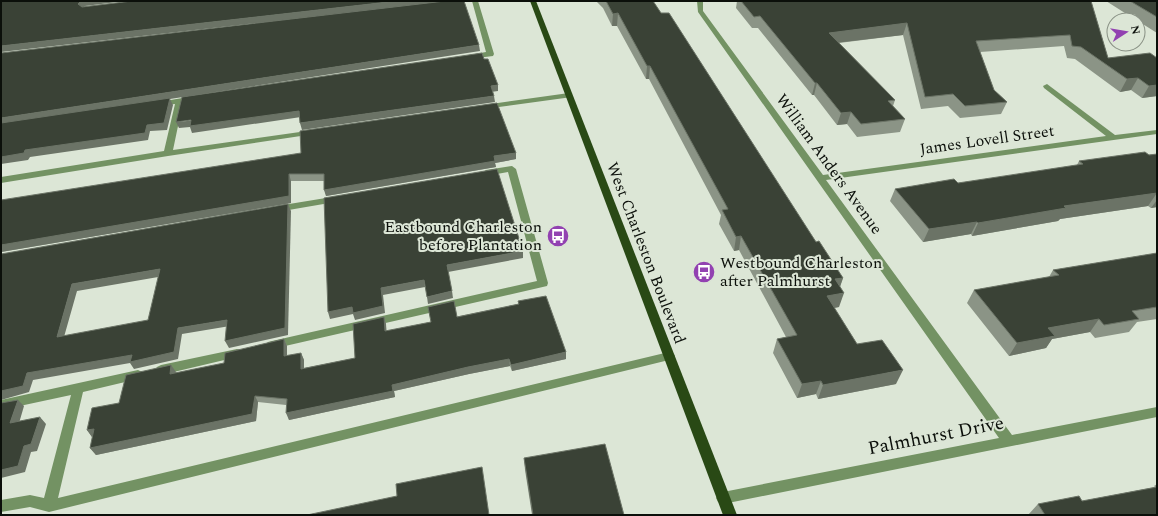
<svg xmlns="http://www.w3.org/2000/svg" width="1158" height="516" viewBox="0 0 1158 516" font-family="Spectral,serif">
	<rect width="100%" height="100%" fill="#dce6d6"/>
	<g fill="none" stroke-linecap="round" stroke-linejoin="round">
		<g fill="#739263" fill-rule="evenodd">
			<path d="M472 1H478L494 54 493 56 469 59 465 57 469 55 486 52Z"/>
			<path d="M569 93H572V97L484 109 480 107 484 105Z"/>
			<path d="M194 96 198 98 197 100 183 102 173 150 314 130 318 132 314 134 168 156 1 183V177L164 151 175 104 159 106 155 104 159 102Z"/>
			<path d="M512 166 516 169 548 283 547 286 272 349 268 348 266 345 268 342 272 341 537 281 508 172 486 176 482 173 486 170Z"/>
			<path d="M338 196 341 197 343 199 341 201 277 212 272 209 277 206Z"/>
			<path d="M237 349 241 350 243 353 241 356 237 357 161 375 157 373 155 370 157 367 161 365Z"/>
			<path d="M669 352 673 353 675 356 673 359 669 360 49 512 30 507 1 512V500L30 495 44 498 71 395 1 410V400L138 370 142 372 144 375 142 378 83 392 58 498Z"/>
		</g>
		<path fill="#739263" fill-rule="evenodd" d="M697 1H703V11L823 175 1106 136 1044 88 1043 86 1047 84 1115 135 1157 130V134L826 180 1012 435 1157 407V417L723 504 718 502 716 498 718 494 723 492 999 438 698 12Z"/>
		<path fill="#294915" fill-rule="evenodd" d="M530 1H536L737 515H723Z"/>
	</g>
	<g fill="#8b9486">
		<path d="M596 1H653L661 13 816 242 843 278 840 287 839 307 834 308 857 344 896 384 818 399 816 394 797 398 773 353 777 339 786 337 739 250 734 251 719 224 721 215 649 79H646L617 26H612L603 8Z"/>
		<path d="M737 1H1091L1108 58H1157V96L1142 98 1131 90 1120 92 1075 59 1067 58 1064 46 980 52 994 90 1007 102 1001 114 960 118 948 106 921 109 903 35 839 43 895 100 893 106 905 119 900 132 857 137 847 124 837 125 814 95H812L758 28H752L736 8Z"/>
		<path d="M1106 1H1157V33L1138 21V20H1136Z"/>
		<path d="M516 153V159L495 163 496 167 326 196 324 181H291V203L1 252V200Z"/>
		<path d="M1157 154V207L1151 208 1148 206 1060 219 1058 221 972 236 971 234 923 242 890 201 895 189 958 183 1077 165 1079 161Z"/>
		<path d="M1157 253V319L1137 322 1129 332 1095 338 1090 332 1052 339 1046 348 1009 356 967 303 974 290 1049 277 1053 270Z"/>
		<path d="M518 301 566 359 512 371 510 366 469 374 394 391 395 397 289 420 286 405 258 402 256 421 96 455 90 448 93 437H92L87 430 119 403 176 372 175 373 224 363 284 339 287 346V356L301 353 304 360V368L355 358 384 317 386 324V331L518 304Z"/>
		<path d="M524 458 624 515H532L525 470Z"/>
		<path d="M1157 484V515H1028L1038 504 1082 501 1155 487 1154 486Z"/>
	</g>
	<g fill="#6b7366">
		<path d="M81 1H125L85 6 81 9 78 4Z"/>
		<path d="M397 1H449L1 52V46Z"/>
		<path d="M618 13 617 26H612L613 14Z"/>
		<path d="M907 23 903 35 826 44 829 33Z"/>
		<path d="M479 45 480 51 170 99 173 105 167 130 150 131 148 140 30 157 28 160 1 164V118Z"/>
		<path d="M647 66H650L649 79H646Z"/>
		<path d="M1138 78 1131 90 1120 92 1127 79Z"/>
		<path d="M815 83H817L814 95H812Z"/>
		<path d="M498 85V91L491 92V86Z"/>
		<path d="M1157 85V96L1142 98 1149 86Z"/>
		<path d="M494 96 495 102 302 130 300 123Z"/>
		<path d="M299 111 301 117 192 133 190 127 179 128 176 122Z"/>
		<path d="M851 112 847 124 837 125 841 113Z"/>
		<path d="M516 153V159L495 163 496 167 326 196 324 190 494 156Z"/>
		<path d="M289 174 291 181V203L1 252V245Z"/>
		<path d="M1157 193 1148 206 1060 219 1058 221 972 236 978 223 1064 206Z"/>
		<path d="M1157 200V207L1151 208Z"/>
		<path d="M288 204 291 211 288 335 229 348 225 341Z"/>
		<path d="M977 222 971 234 923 242 929 229Z"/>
		<path d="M741 236 739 250 734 251 736 237Z"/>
		<path d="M523 251V258L448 272 447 265Z"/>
		<path d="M160 269 164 276 77 291 62 344 57 337 72 284Z"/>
		<path d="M843 278 838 292 835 279Z"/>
		<path d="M424 280 425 287 383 295 385 313 355 320 353 314 330 319 328 312 381 288Z"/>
		<path d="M452 291 453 298 428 304 427 297Z"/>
		<path d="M844 293 839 307 822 310 827 296Z"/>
		<path d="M384 317 386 324 387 338 385 331Z"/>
		<path d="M1099 319 1090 332 1052 339 1046 348 1009 356 1017 343 1048 328Z"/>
		<path d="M227 320 230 326 182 334 178 359 134 369 130 363 33 380 29 392 1 400V391L27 373 178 328Z"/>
		<path d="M284 339 287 346V363L284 356Z"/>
		<path d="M566 352V359L512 371 511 365Z"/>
		<path d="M301 353 304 360V376L301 369Z"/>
		<path d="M509 359 510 366 469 374 394 391 395 397 289 420 286 413 392 385 468 367Z"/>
		<path d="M171 365 176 372 174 381 170 374Z"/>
		<path d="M903 370 896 384 818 399 823 385Z"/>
		<path d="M821 381 816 394 797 398 802 384Z"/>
		<path d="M255 396 258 402 256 421 96 455 90 448Z"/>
		<path d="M18 400 24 406 17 430 10 423Z"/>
		<path d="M40 417 46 424 37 451 31 452 25 472 1 478V470L24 446Z"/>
		<path d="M94 429 100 435 92 437 87 430Z"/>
	</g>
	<g fill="#3a4236" stroke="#6b7366" fill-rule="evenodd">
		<path d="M1 1H81L78 4 82 7 132 1H397L1 46Z"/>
		<path d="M445 1H464L479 45 1 118V53Z"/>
		<path d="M606 1H653L661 13H669L816 242 819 241 843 278 835 279 844 293 827 296 857 344 882 340 903 370 823 385 821 381 802 384 777 339 797 335 741 236 736 237 722 210 728 209 650 66H647L618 13 613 14Z"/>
		<path d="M741 1H1091L1108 58 1150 53 1157 58V85L1149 86 1138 78 1127 79 1081 47 1072 46 1070 35 976 41 994 90 1007 102 965 106 953 94 925 97 907 23 829 33 895 100 888 101 905 119 861 124 851 112 841 113 817 83H815L760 16 754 17Z"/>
		<path d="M1130 1H1157V17Z"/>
		<path d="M482 53 484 59H488L498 85 491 86 494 96 300 123 299 111 190 126 191 120 176 122 182 97Z"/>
		<path d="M170 98 164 123 147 125 145 133 25 150 24 153 1 157V123Z"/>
		<path d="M497 103 516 153 494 156 495 161 324 190V174H289V196L1 245V200L301 153 300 131Z"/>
		<path d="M1145 152 1149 155 1157 154V193L1064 206 1066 208 978 223 977 222 929 229 895 189 954 179 958 183 1083 164 1079 161Z"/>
		<path d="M497 169 523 251 447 265 452 291 427 297 424 280 381 288 383 306 353 313 352 307 328 312 324 198Z"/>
		<path d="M288 204 285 328 225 341 227 320 178 328 174 352 130 362 132 355 27 373 23 386 1 391V254ZM160 269 148 320 57 337 72 284Z"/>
		<path d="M1157 253V307L1132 311 1139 319 1104 325 1099 319 1048 328 1055 336 1017 343 974 290 1059 275 1053 270Z"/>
		<path d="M546 296 566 352 511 365 509 359 468 367 392 385 393 391 286 413 287 399 255 396 252 414 90 448 94 429 87 430 92 408 119 403 126 375 171 365 170 374 224 363 225 353 284 339V356L301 353V369L355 358 353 324 384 317 385 331 431 322 428 307 454 301 457 317 519 304 518 301Z"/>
		<path d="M18 400 10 423 40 417 31 444 24 446 18 466 1 470V403Z"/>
		<path d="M605 444 624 515H533L524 458Z"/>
		<path d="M482 467 489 515H307L397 496 396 484Z"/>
		<path d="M1157 487V515H1045L1038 504 1079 496 1082 501Z"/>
	</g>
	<defs>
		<g id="bus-disc" transform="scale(1.15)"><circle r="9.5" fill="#9241b1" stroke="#dce6d6"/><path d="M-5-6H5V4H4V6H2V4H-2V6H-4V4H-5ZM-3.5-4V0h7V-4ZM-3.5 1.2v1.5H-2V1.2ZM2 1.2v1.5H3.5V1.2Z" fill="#fff"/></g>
	</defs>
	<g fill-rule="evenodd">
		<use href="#bus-disc" x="558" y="236"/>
		<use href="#bus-disc" x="704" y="272"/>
	</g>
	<g text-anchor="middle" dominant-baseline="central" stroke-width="4" stroke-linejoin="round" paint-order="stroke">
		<g font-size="16" fill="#0b0f0a" stroke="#dce6d6">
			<text transform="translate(987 140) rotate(-8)">James Lovell Street</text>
			<text transform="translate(829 164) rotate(54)">William Anders Avenue</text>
			<text transform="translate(646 253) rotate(69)">West Charleston Boulevard</text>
		</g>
		<g font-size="16" fill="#0b0f0a" stroke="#dce6d6" text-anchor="end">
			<text x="542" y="227">Eastbound Charleston<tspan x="542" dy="18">before Plantation</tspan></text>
			<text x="720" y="263" text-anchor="start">Westbound Charleston<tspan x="720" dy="18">after Palmhurst</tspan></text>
		</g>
		<g font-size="19" fill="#0b0f0a" stroke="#dce6d6">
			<text transform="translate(936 436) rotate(-11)">Palmhurst Drive</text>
		</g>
	</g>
	<rect width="1158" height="516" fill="none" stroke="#0b0f0a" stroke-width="4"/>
	<g transform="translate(1126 32) rotate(78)"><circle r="19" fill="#dce6d6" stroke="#889084"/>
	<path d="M0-3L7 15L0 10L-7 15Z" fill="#9241b1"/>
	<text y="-6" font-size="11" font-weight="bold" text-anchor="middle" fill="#0b0f0a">N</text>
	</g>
</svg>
